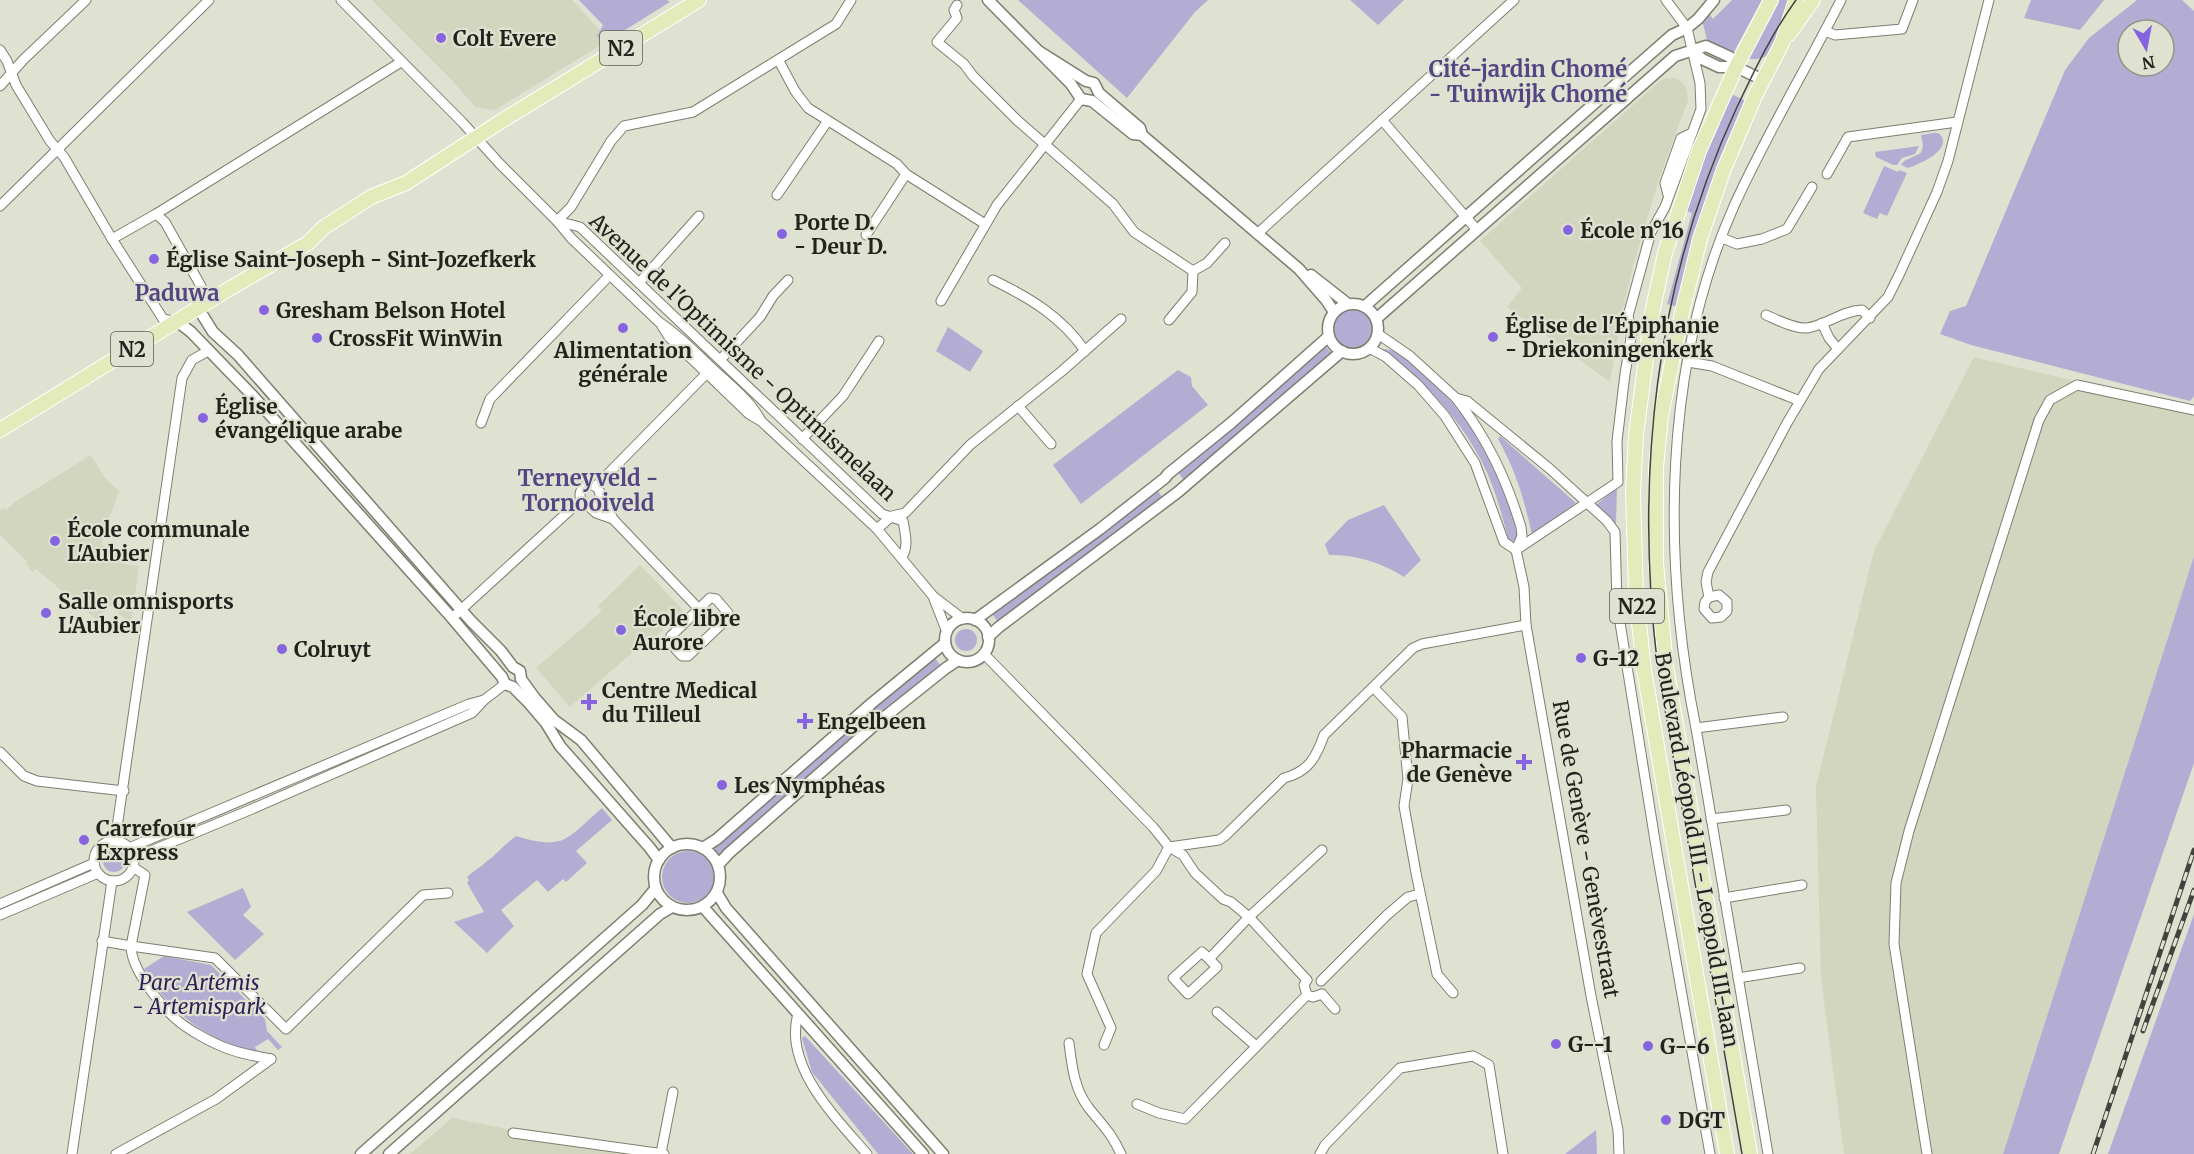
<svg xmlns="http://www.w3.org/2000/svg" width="2194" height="1154" viewBox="0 0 2194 1154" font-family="Merriweather,serif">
	<rect width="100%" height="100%" fill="#dfe2d1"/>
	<g fill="#d2d6be">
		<path d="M372 0H572L609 40 495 110 475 107 451 79Z"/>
		<path d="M1666 78H1676L1683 83 1687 90 1688 100 1659 179 1633 266 1621 317 1610 382 1507 307 1522 288 1480 241 1660 81Z"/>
		<path d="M1974 357 2194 409V556L2003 1154H1844L1821 979 1816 786 1874 551Z"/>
		<path d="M91 455 105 478 119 491 103 536 102 545 124 564 139 566 131 624 109 605 97 620 36 569 33 572 29 569 30 567 26 563 27 561 0 535V511L4 508 6 510 15 502Z"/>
		<path d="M640 565 683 610 653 639 650 637 570 707 536 668 602 611 598 606Z"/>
		<path d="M452 1118 632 1154H410Z"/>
	</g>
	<g fill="#b4add3" fill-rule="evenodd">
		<path d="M579 0H667L670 2 609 40H601L597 36 603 25Z"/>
		<path d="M1018 0H1208L1195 12 1127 98Z"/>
		<path d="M1350 0H1404L1378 25Z"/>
		<path d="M1732 0H1762L1734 52 1707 40 1702 20 1708 12 1713 19Z"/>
		<path d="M1779 0H1791C1786 14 1779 48 1766 56 1760 60 1753 59 1747 59Z"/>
		<path d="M2031 0H2104L2080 30 2024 18Z"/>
		<path d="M2137 0H2182L2194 11V396L2190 401 1971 345 1940 334 1950 311 1966 306 2065 70 2089 38ZM2128 30H2164V66H2128Z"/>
		<path d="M1729 93 1746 101 1678 307 1667 304 1692 213 1684 210 1704 154Z"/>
		<path d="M1933 133C1938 133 1939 132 1942 137 1949 152 1919 164 1908 168L1901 165 1904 161 1921 153 1923 146 1921 135Z"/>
		<path d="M1919 146 1915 154 1902 158 1897 165H1893L1876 157 1875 152Z"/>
		<path d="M1884 166 1898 172 1899 170 1907 173 1887 216 1880 213 1877 219 1863 213Z"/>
		<circle cx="1353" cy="328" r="20"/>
		<path d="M948 327 983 351 970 372 936 351Z"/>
		<path d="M1326 347 1334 356 1185 482 1178 472 1232 428Z"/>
		<path d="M1380 349C1397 348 1407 359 1419 370 1472 414 1504 473 1518 539L1509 542C1502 515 1495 487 1482 462 1459 417 1422 378 1380 349Z"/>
		<path d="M1178 370 1191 377 1192 386 1208 405 1081 504 1053 465Z"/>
		<path d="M1500 436 1576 503 1532 535C1525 501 1515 469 1498 439Z"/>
		<path d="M1617 488 1616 524 1596 505Z"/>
		<path d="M1157 490 1164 499 999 623 992 614Z"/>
		<path d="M1384 505 1421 560 1404 577C1383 563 1354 554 1329 555L1325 544 1348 520Z"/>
		<path d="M2194 556V763L2059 1154H2003Z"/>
		<circle cx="966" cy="640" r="11"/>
		<path d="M934 657 942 667 720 855 714 848Z"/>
		<path d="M602 808 612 820 576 851 587 863 566 882 563 879 548 892 537 880 501 910 514 926 487 953 454 922 484 912 467 883 469 880 467 877C473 871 480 868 486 862 497 854 505 844 516 836 565 851 566 839 602 808Z"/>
		<circle cx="114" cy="861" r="11"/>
		<circle cx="688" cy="877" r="26"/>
		<path d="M243 888 251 907 243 915 264 934 235 960 187 912Z"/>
		<path d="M2194 914V1154H2108Z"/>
		<path d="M164 956 211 965 265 1019 267 1031 282 1047 278 1050 268 1039 255 1047 259 1054C208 1040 171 1015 144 969Z"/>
		<path d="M805 1036 913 1154H878L812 1072 802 1038Z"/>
		<path d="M1596 1130 1597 1154H1565Z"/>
	</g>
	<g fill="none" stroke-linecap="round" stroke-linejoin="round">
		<g stroke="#7c7f70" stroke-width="11">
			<g id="minor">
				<path d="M341 0 462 122 500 164 557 221 571 238 659 322C679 335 695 352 713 369 730 385 750 400 761 421"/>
				<path d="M957 5 954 10 957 18 937 42 964 64 973 76 1018 121 1113 204 1134 232 1193 271"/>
				<path d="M1825 31 1835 35 1902 29 1913 0"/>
				<path d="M0 50 7 61 16 85 50 141 64 157 112 239 158 311 163 319 178 322"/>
				<path d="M779 61 795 91 808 108 897 164 906 174 985 224"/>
				<path d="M0 86 23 60 86 0"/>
				<path d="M1382 120 1477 230"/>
				<path d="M1827 174 1848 137 1957 122"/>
				<path d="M777 195 827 122"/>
				<path d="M1668 195 1665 183 1681 138 1692 133"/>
				<path d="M0 206 209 0"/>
				<path d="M156 214 165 222 202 288 198 308"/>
				<path d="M557 221 580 227 882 514 903 521C905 533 909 546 902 557"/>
				<path d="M557 221 571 207 611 141 624 126 693 112 836 24 851 0"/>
				<path d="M1257 234 1514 0"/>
				<path d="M866 235 906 174"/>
				<path d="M1722 238 1737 244 1762 239 1787 229 1812 187"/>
				<path d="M112 239 156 214 401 62"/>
				<path d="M1193 271 1207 263 1225 243"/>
				<path d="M993 280C1030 298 1062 317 1085 351"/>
				<path d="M639 283 699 216"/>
				<path d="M941 301 997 205 1081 99"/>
				<path d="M1766 315C1778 320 1794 329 1807 328 1827 325 1841 311 1862 310L1870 318"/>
				<path d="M1169 320 1192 292 1193 271"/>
				<path d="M1822 323 1829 338 1838 349"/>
				<path d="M662 326 669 337 749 414 761 421 877 529 933 596 963 619"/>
				<path d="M1378 334 1410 356 1456 398C1487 438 1506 478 1521 527L1522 536 1516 550 1524 587 1526 625 1591 996 1618 1130 1619 1154"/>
				<path d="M1369 348 1386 357 1418 385 1445 416 1475 463 1504 542 1516 550"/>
				<path d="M721 359 760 317 773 296 788 280"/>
				<path d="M1688 362 1712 366 1800 401"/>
				<path d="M1456 398 1467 401 1550 469 1607 521 1615 532 1617 604 1657 853 1710 1154"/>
				<path d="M1018 406 1051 444"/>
				<path d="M481 423 490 399 609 276"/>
				<path d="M802 439 843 396 879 341"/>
				<circle cx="590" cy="495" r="10"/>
				<path d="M596 486 710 370"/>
				<path d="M600 492 613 519 699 609"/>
				<path d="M586 504 596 513 613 519"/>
				<path d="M877 529 892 516 905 513 970 445 1062 371 1121 319"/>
				<path d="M1516 550 1618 482 1617 441 1625 374 1632 332 1628 316 1651 232 1665 207 1701 109 1700 83 1687 28 1666 0"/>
				<path d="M1709 597 1719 595 1727 602V611L1721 617 1712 618 1704 609 1705 602 1709 597 1706 582 1708 572 1787 423 1819 369 1888 297 1899 275 1937 192 1948 161 1989 0"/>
				<path d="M710 598 716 599 728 613V618L688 656H682L669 642 671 636Z"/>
				<path d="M934 599 947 632"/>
				<path d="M452 618 581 500"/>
				<path d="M984 654 1153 827 1169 847 1183 855 1195 873 1223 899 1231 902 1249 917 1307 980"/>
				<path d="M1374 688 1402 717 1408 779 1404 806 1416 873 1437 974 1453 993"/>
				<path d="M1696 728 1783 717"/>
				<path d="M0 752 24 776 37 781 124 791"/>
				<path d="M1711 819 1786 810"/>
				<path d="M115 841 182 378 192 360 208 351"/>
				<circle cx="114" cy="861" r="20"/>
				<path d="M129 848 469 704 484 700"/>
				<path d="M134 858 252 809 472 713 484 700 505 684"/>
				<path d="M133 867 145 875 131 946 215 958 286 1029 423 895 448 893"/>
				<path d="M1724 898 1802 885"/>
				<path d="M0 904 94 863"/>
				<path d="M0 915 98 873"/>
				<path d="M102 941 131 946C131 969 160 1005 177 1020 187 1029 209 1041 221 1046 237 1053 254 1056 271 1059"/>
				<path d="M1202 952 1217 967 1188 994 1173 978Z"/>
				<path d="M1209 959 1249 917 1322 850"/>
				<path d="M1738 978 1800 968"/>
				<path d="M1307 980 1304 985 1307 995 1313 997 1322 994"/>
				<path d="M1321 981 1387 915 1408 897 1420 894"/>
				<path d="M1322 994 1335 1009"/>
				<path d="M1217 1012 1256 1046"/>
				<path d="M798 1014C783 1066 836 1118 867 1154"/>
				<path d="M1069 1043C1072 1066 1074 1088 1088 1107 1102 1125 1111 1132 1121 1154"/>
				<path d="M1104 1045 1111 1028 1087 974 1096 933 1156 871 1169 847 1219 840 1225 836 1284 778C1308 772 1316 758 1324 735L1413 648 1422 644 1526 625"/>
				<path d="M1137 1104 1159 1113 1185 1119 1307 995"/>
				<path d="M513 1133 664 1154"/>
				<path d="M661 1153 673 1092"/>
				<path d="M72 1154 112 881"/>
				<path d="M116 1154 216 1099 271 1059"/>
				<path d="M1320 1154 1325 1145 1400 1068 1473 1056 1489 1065 1503 1154"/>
				<path d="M1768 1154 1696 728C1662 559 1663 365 1734 206 1766 135 1806 69 1841 0"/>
				<path d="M1927 1154 1894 944 1896 883 1909 831 2039 420 2050 400 2077 385 2194 410"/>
			</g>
		</g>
		<g stroke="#7c7f70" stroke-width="13">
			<g id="tertiary">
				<path d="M988 0 1071 84 1081 99 1092 101 1133 134 1142 135"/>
				<path d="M1693 51 1702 59 1719 67H1736L1763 80"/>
				<path d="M1040 52 1086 81 1094 83 1099 93 1140 128 1142 135 1299 269 1326 300 1334 312"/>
				<path d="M1311 275 1348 304"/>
				<circle cx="1353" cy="329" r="25"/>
				<path d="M1365 306 1648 56 1672 35 1687 28 1698 19 1714 0"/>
				<path d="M198 308 213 332 238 355 471 621 501 651 513 667 520 671 521 679 534 697 554 720 581 740 672 848"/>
				<path d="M1376 319 1675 56 1706 46 1730 57 1736 67"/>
				<path d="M178 322 191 332 253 396 452 618 502 677 505 684 513 687 528 702 546 723 560 746 650 848 659 860"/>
				<circle cx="967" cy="640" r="22"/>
				<path d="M975 620 1100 529 1165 478 1168 474 1231 423 1329 336"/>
				<path d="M988 637 999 627 1178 492 1342 351"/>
				<circle cx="687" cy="877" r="33"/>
				<path d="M703 848 717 839 872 703 945 643"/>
				<path d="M718 865 729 853 877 723 946 668 958 660"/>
				<path d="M717 893 726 908 943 1154"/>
				<path d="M703 907 923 1154"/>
				<path d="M361 1154 642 905 656 888"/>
				<path d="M389 1154 660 914 672 907"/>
			</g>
		</g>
		<g stroke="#fff" stroke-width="16">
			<g id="primary">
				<path d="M1789 34 1813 0"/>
				<path d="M0 430 229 289 308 243 323 228 371 197 406 183 500 122 699 0"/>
				<path d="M1727 1154 1644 670 1636 594 1633 492 1636 435 1652 313 1665 253 1699 151 1736 67 1771 0"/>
				<path d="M1750 1154 1666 666 1656 563V468L1661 416 1682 313 1700 239 1724 169 1755 96 1782 43 1796 0"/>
			</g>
		</g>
		<use href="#minor" stroke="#fff" stroke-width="9"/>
		<use href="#tertiary" stroke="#fff" stroke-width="10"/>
		<use href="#primary" stroke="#e4ebbb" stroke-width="14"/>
		<path stroke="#42433c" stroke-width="1.5" d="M1742 1154 1658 669C1634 477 1655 283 1737 107 1755 69 1772 33 1796 0"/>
		<g stroke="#42433c" stroke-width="5">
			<g id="rail">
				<path d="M2143 1031 2194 890"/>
				<path d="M2093 1154 2194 850"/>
			</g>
		</g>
		<use href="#rail" stroke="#dfe2d1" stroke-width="3" stroke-dasharray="9" stroke-linecap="butt"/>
	</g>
	<g fill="#8764df" stroke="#dfe2d1" stroke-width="2">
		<circle cx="441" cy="38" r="6"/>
		<circle cx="1568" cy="230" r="6"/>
		<circle cx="782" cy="234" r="6"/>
		<circle cx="154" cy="259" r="6"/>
		<circle cx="264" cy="310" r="6"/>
		<circle cx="623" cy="328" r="6"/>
		<circle cx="1493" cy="337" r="6"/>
		<circle cx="317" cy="338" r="6"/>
		<circle cx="203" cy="418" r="6"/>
		<circle cx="55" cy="541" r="6"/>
		<circle cx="46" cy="613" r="6"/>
		<circle cx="621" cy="630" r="6"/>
		<circle cx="282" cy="649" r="6"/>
		<circle cx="1581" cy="658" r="6"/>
		<path d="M586 693h6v6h6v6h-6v6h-6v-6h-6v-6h6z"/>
		<path d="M802 712h6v6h6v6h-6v6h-6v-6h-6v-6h6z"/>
		<path d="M1521 753h6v6h6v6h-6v6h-6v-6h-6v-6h6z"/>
		<circle cx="722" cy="785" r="6"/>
		<circle cx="84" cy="840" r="6"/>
		<circle cx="1556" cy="1044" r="6"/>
		<circle cx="1648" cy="1046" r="6"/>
		<circle cx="1666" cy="1120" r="6"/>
	</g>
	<g text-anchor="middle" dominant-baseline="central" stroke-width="4.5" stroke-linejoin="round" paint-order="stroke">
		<g fill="#dfe2d1" stroke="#5b5c53" stroke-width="1.5">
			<rect x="600" y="31" width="42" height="34" rx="4.5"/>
			<rect x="111" y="332" width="42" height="34" rx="4.5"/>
			<rect x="1610" y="589" width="54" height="34" rx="4.5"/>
		</g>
		<g font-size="20" font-weight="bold" fill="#22231d">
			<text x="621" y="48">N2</text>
			<text x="132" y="349">N2</text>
			<text x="1637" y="606">N22</text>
		</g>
		<g font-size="21" font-weight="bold" fill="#22231d" stroke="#dfe2d1" text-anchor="start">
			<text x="453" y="38">Colt Evere</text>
			<text x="794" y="222">Porte D.<tspan x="794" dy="24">- Deur D.</tspan></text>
			<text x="1580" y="230">École n°16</text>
			<text x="166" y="259">Église Saint-Joseph - Sint-Jozefkerk</text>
			<text x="276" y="310">Gresham Belson Hotel</text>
			<text x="1505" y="325">Église de l'Épiphanie<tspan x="1505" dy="24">- Driekoningenkerk</tspan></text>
			<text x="329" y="338">CrossFit WinWin</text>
			<text x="623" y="350" text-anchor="middle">Alimentation<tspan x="623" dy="24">générale</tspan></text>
			<text x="215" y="406">Église<tspan x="215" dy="24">évangélique arabe</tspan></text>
			<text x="67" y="529">École communale<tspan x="67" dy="24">L'Aubier</tspan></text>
			<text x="58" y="601">Salle omnisports<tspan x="58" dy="24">L'Aubier</tspan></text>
			<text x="633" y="618">École libre<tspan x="633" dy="24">Aurore</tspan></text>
			<text x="294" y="649">Colruyt</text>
			<text x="1593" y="658">G-12</text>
			<text x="602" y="690">Centre Medical<tspan x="602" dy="24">du Tilleul</tspan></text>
			<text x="817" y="721">Engelbeen</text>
			<text x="1512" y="750" text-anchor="end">Pharmacie<tspan x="1512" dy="24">de Genève</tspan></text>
			<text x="734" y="785">Les Nymphéas</text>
			<text x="96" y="828">Carrefour<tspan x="96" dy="24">Express</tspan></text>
			<text x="1568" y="1044">G--1</text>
			<text x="1660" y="1046">G--6</text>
			<text x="1678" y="1120">DGT</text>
		</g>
		<g font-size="21" fill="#22231d" stroke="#dfe2d1">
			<text transform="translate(743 357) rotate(43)">Avenue de l'Optimisme - Optimismelaan</text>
			<text transform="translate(1586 849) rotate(80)">Rue de Genève - Genèvestraat</text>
			<text transform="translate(1697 850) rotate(80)">Boulevard Léopold III - Leopold III-laan</text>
		</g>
		<g font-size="21" font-style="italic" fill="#301f58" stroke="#dfe2d1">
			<text x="199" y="982">Parc Artémis<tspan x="199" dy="24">- Artemispark</tspan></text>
		</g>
		<g font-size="22" font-weight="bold" fill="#544583" stroke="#dfe2d1">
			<text x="1528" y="69">Cité-jardin Chomé<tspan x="1528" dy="25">- Tuinwijk Chomé</tspan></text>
			<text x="177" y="293">Paduwa</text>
			<text x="588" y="478">Terneyveld -<tspan x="588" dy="25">Tornooiveld</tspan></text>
		</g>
	</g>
	<g transform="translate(2146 48) rotate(170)"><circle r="28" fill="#dfe2d1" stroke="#939689" stroke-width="1.5"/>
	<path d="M0-4.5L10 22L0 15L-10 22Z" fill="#8764df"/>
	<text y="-9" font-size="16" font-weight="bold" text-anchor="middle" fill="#22231d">N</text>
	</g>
</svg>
